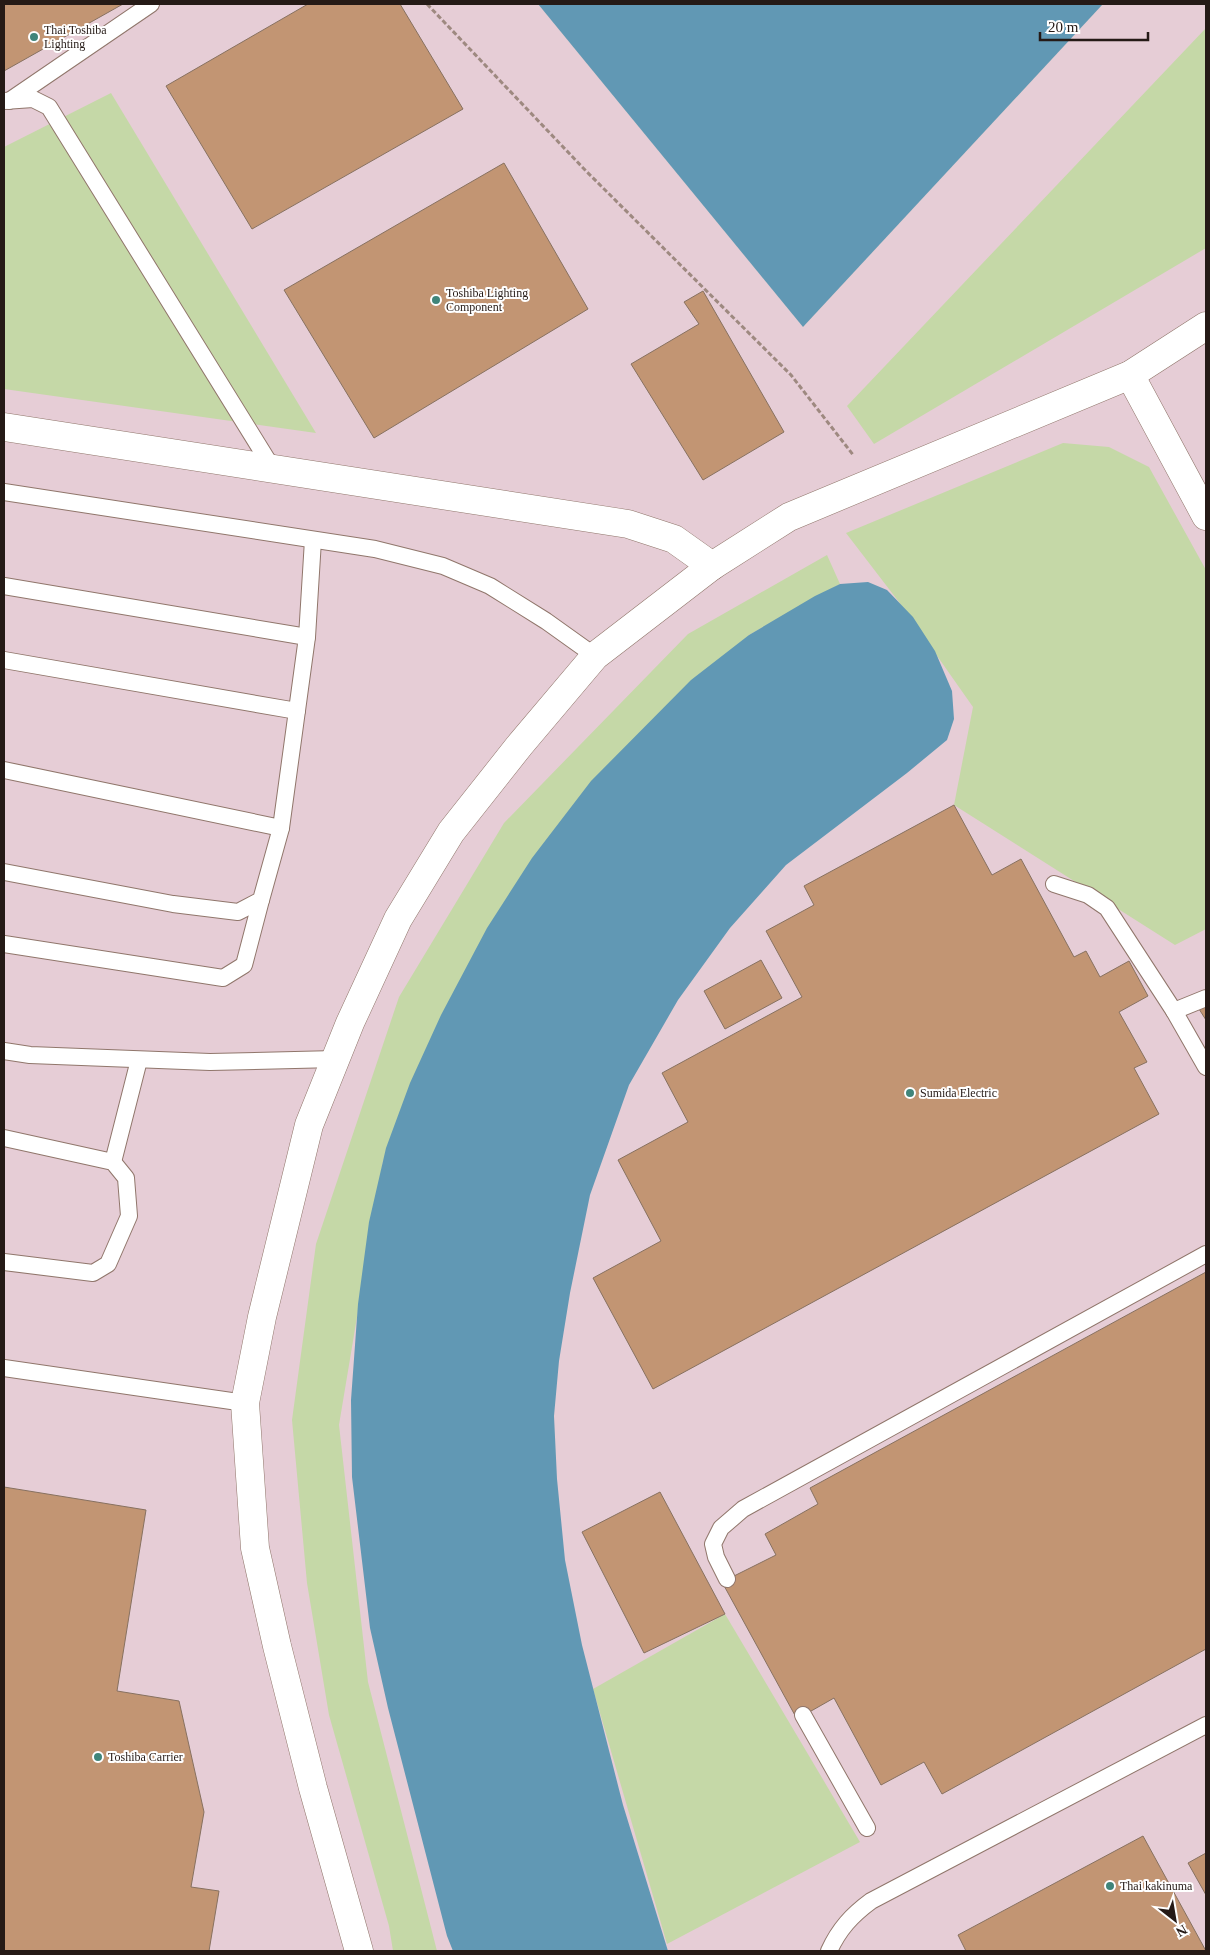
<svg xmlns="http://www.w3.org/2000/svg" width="1210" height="1955" viewBox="0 0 1210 1955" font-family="'Times New Roman',serif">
	<rect width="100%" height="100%" fill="#f5d8cb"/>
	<path fill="#e6cdd6" d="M4 4H538L803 327 1103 4H1206V1951H4Z"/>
	<g fill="#c5d8a7">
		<path d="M1206 28V248L874 444 847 406Z"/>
		<path d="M111 93 316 433 4 389V147Z"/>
		<path d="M1063 443 1109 447 1149 467 1206 570V929L1175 945 954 805 973 707 902 606 846 533Z"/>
		<path d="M827 555 840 584 749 635 383 1161 339 1425 368 1682 437 1951H393L389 1926 329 1715 307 1583 292 1420 316 1244 399 997 504 823 688 634Z"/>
		<path d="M725 1614 860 1842 667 1944 593 1689Z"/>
	</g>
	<g fill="#6198b4">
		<path d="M538 4H1103L803 327Z"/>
		<path d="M868 582 887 590 913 617 935 651 952 691 954 719 947 740 907 773 786 865 730 928 678 1000 629 1085 590 1195 570 1293 559 1361 554 1416 557 1479 565 1560 582 1645 623 1805 668 1951H453L447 1936 388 1708 370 1628 352 1477 351 1400 358 1304 369 1222 386 1148 410 1083 441 1015 487 928 532 858 591 781 691 680 749 635 815 596 840 584Z"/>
	</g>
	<g fill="#c29573" stroke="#877160">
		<path d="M4 4H123L4 71Z"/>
		<path d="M308 4H400L463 109 252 229 166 86Z"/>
		<path d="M504 163 588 309 374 438 284 290Z"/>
		<path d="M703 291 784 432 703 480 631 364 699 324 684 302Z"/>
		<path d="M954 805 992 875 1021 859 1074 957 1086 951 1100 977 1129 961 1148 996 1119 1012 1147 1062 1134 1068 1159 1114 653 1389 593 1278 661 1241 618 1160 688 1122 662 1073 802 997 766 931 814 905 804 886Z"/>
		<path d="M761 960 782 998 725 1029 704 991Z"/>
		<path d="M1206 1006V1020L1199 1009Z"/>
		<path d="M1206 1272V1649L942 1794 924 1762 881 1785 834 1698 797 1719 722 1582 776 1555 765 1534 818 1504 810 1488Z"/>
		<path d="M4 1487 146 1510 117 1691 179 1701 204 1812 191 1887 219 1891 209 1951H4Z"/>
		<path d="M660 1492 725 1614 644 1653 582 1532Z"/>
		<path d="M1143 1836 1206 1951H966L958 1935Z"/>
		<path d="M1206 1853V1895L1188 1863Z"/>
	</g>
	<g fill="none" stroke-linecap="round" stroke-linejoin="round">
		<g stroke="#90766b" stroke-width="18">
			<g id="service">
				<path d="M4 101 33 99 49 107 273 469"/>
				<path d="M9 101 151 4"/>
				<path d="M4 492 375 549 443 566 490 586 546 621 595 656"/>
				<path d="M4 586 307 637 281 828 4 770"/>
				<path d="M307 637 313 540"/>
				<path d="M4 660 297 711"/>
				<path d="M4 872 173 904 238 912 261 900 281 828"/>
				<path d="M1054 884 1088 895 1107 908 1174 1011 1206 998"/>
				<path d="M4 944 223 978 244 965 261 900"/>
				<path d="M1174 1011 1206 1067"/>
				<path d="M4 1051 30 1055 210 1062 336 1059"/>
				<path d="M4 1138 113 1162 126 1178 129 1216 108 1264 93 1273 4 1262"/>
				<path d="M113 1162 139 1060"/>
				<path d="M4 1368 245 1403"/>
				<path d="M727 1579 716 1557 713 1544 721 1528 743 1509 1206 1254"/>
				<path d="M803 1715 867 1828"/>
				<path d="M829 1951C839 1929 852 1915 871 1901L1206 1725"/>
			</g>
		</g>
		<g stroke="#90766b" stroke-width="29">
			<g id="minor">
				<path d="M1130 375 1206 516"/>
				<path d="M4 427 628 524 674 539 712 566"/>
				<path d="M359 1951 313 1788 277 1646 255 1548 245 1403 262 1317 309 1125 350 1023 398 919 451 832 519 746 595 656 712 566 789 517 1130 375 1206 326"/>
			</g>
		</g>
		<path stroke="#9e8980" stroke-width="3" stroke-dasharray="5 2.5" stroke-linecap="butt" d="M427 4 586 171 791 375 854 456"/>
		<use href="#service" stroke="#fff" stroke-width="16"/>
		<use href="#minor" stroke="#fff" stroke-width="28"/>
	</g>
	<g fill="#40857a" stroke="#fff" stroke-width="2">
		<circle cx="34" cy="37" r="5"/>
		<circle cx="436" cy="300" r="5"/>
		<circle cx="910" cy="1093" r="5"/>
		<circle cx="98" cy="1757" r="5"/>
		<circle cx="1110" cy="1886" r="5"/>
	</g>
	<g text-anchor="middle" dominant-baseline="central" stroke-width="4" stroke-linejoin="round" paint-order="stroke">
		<g font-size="12" fill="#251a16" stroke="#fff" text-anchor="start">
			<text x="44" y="30">Thai Toshiba<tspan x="44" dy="14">Lighting</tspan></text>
			<text x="446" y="293">Toshiba Lighting<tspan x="446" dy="14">Component</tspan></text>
			<text x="920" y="1093">Sumida Electric</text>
			<text x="108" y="1757">Toshiba Carrier</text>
			<text x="1120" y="1886">Thai kakinuma</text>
		</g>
	</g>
	<rect width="1210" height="1955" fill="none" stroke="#251a16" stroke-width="10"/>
	<g transform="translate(1175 1920) rotate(149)" stroke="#ffffff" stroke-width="4" paint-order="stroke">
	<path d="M0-4L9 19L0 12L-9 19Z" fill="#251a16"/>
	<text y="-8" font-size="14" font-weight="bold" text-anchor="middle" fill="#251a16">N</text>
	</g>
	<path d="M1040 32v8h108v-8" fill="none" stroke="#251a16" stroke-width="2.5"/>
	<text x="1048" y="32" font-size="15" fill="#251a16" stroke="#ffffff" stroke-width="4" paint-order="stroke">20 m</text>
</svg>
